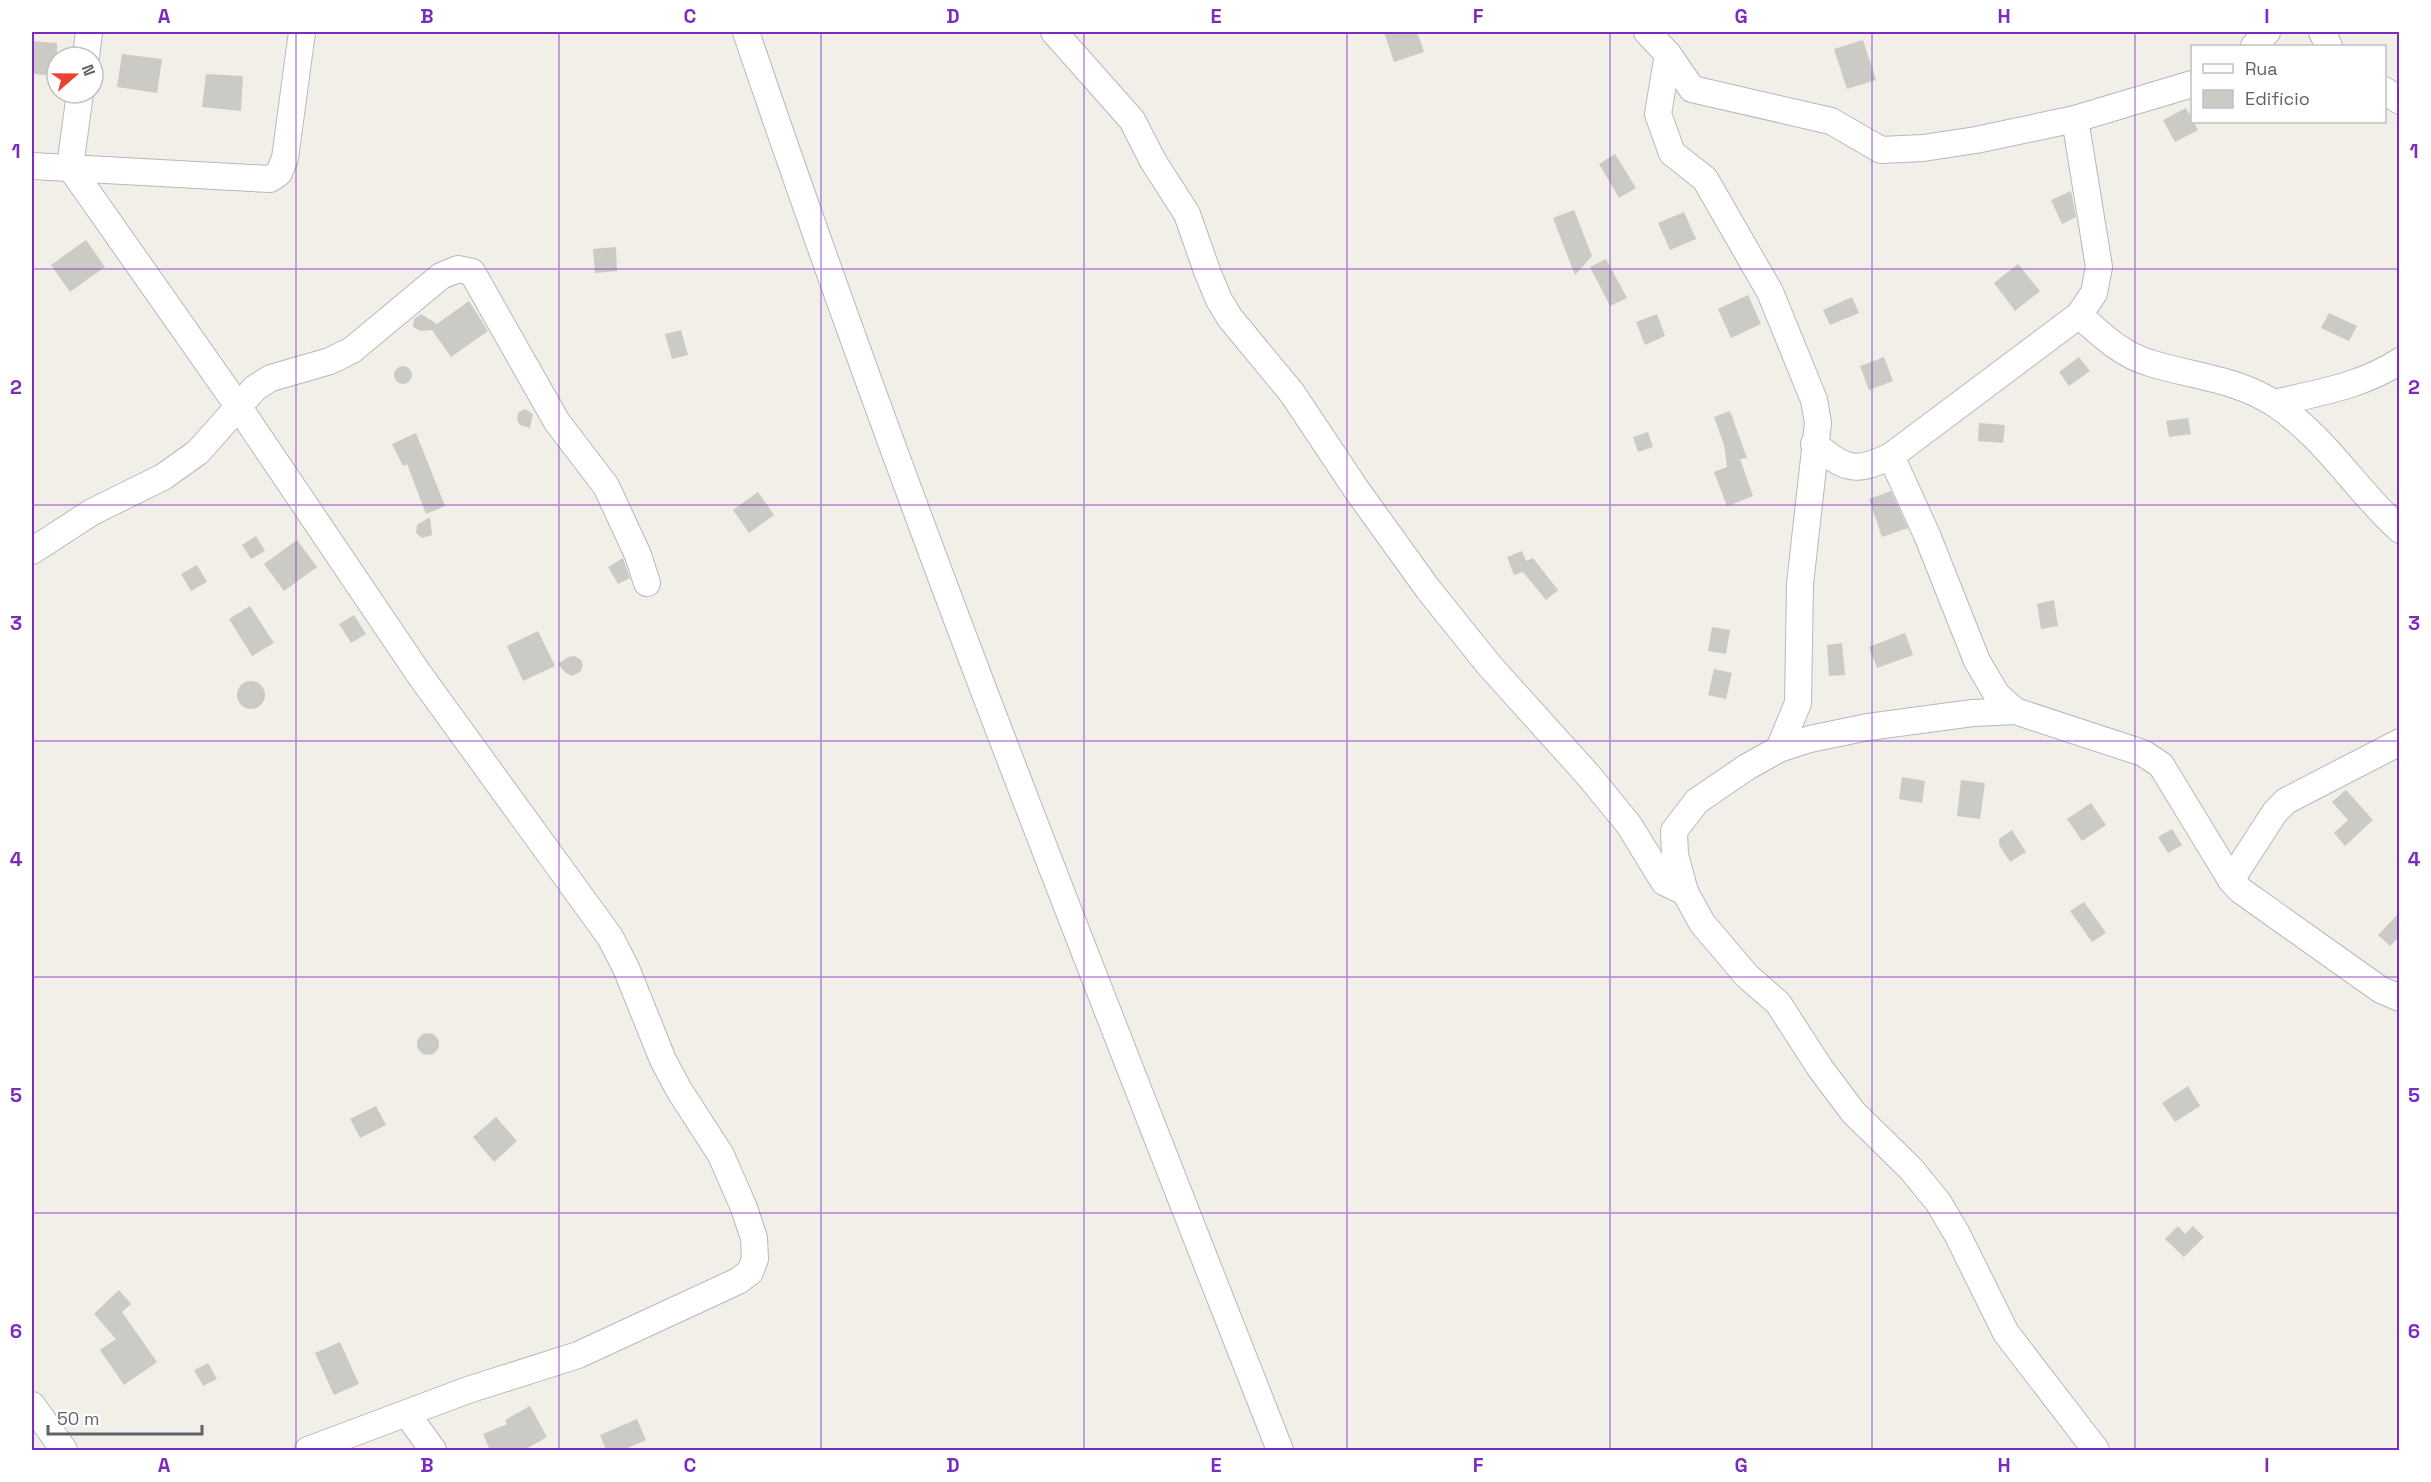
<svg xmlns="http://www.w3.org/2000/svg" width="2431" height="1482" viewBox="0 0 2431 1482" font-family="'Space Grotesk',sans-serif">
	<rect width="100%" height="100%" fill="#f1efe8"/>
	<g fill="#cccac5">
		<path d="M1384 32H1417L1424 52 1394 62Z"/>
		<path d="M1863 40 1876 80 1847 89 1834 49Z"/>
		<path d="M32 41 57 43V76L32 74Z"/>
		<path d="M122 54 162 59 157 93 117 87Z"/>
		<path d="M206 74 243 76 241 111 202 107Z"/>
		<path d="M2186 108 2198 130 2175 142 2163 120Z"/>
		<path d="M1615 154 1636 188 1619 198 1599 164Z"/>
		<path d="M2071 191 2076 217 2062 224 2051 200Z"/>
		<path d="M1574 210 1592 256 1575 275 1553 218Z"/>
		<path d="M1684 212 1696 239 1670 250 1658 223Z"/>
		<path d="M86 240 105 267 70 292 51 265Z"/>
		<path d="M616 247 617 271 595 273 593 249Z"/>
		<path d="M1606 259 1627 298 1610 306 1590 267Z"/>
		<path d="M2018 264 2040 291 2015 311 1994 283Z"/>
		<path d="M1748 295 1761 324 1731 338 1718 309Z"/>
		<path d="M1852 297 1859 313 1830 325 1823 310Z"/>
		<path d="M469 301 488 331 451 357 432 330 421 331 413 327 414 319 421 314 437 324Z"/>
		<path d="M2329 313 2357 326 2349 341 2321 328Z"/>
		<path d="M1657 314 1665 336 1645 345 1636 322Z"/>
		<path d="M681 330 688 355 672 359 665 334Z"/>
		<path d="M1884 357 1893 381 1869 390 1860 366Z"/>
		<path d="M2079 357 2090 371 2069 386 2059 372Z"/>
		<circle cx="403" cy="375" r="9"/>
		<path d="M525 409 533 414 530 428 520 425 517 420 518 413Z"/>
		<path d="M1730 411 1747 458 1740 459 1753 496 1727 506 1714 472 1727 467 1724 445 1714 417Z"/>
		<path d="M2188 418 2191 434 2169 437 2166 421Z"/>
		<path d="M1979 423 2005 425 2003 443 1978 441Z"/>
		<path d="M1648 432 1653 447 1638 452 1633 437Z"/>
		<path d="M416 433 445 506 426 514 407 464 403 466 392 444Z"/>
		<path d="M1891 491 1908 528 1882 537 1869 499Z"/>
		<path d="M758 492 774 515 749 533 733 510Z"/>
		<path d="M430 517 432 535 422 538 416 533 417 525Z"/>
		<path d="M256 536 265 551 251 559 242 545Z"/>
		<path d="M297 540 317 567 284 591 264 564Z"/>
		<path d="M1522 551 1526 561 1533 558 1558 590 1546 600 1523 572 1514 575 1507 557Z"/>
		<path d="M623 558 630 578 618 584 608 567Z"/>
		<path d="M197 565 207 582 191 591 181 574Z"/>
		<path d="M2054 600 2058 626 2041 629 2037 604Z"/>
		<path d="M250 606 274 643 252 656 229 619Z"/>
		<path d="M354 615 366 634 351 643 339 624Z"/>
		<path d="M1712 627 1730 630 1726 654 1708 651Z"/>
		<path d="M538 631 555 666 523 681 507 646Z"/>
		<path d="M1905 633 1913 655 1877 668 1869 647Z"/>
		<path d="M1842 643 1845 675 1829 676 1827 645Z"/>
		<path d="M575 656 581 660 583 666 580 672 572 676 566 673 558 664 568 657Z"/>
		<path d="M1714 669 1732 673 1726 699 1708 695Z"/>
		<circle cx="251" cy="695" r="14"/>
		<path d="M1902 777 1925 781 1922 803 1899 799Z"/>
		<path d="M1961 780 1985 783 1980 819 1957 816Z"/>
		<path d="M2346 790 2373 820 2345 846 2334 833 2348 820 2332 802Z"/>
		<path d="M2091 803 2106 825 2082 841 2067 819Z"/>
		<path d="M2172 829 2182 845 2168 853 2158 837Z"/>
		<path d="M2012 830 2026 852 2010 862 1999 845V839Z"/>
		<path d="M2084 902 2106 933 2092 942 2070 911Z"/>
		<path d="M2400 912V936L2390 946 2378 935Z"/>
		<circle cx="428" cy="1044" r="11"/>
		<path d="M2188 1086 2200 1106 2175 1122 2162 1103Z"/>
		<path d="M376 1106 386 1125 360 1138 350 1119Z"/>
		<path d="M496 1117 517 1141 494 1162 473 1137Z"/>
		<path d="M2178 1226 2185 1234 2193 1226 2204 1237 2184 1257 2165 1239Z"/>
		<path d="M119 1290 131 1304 122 1312 157 1362 124 1385 100 1350 116 1339 94 1314Z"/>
		<path d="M340 1342 359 1384 334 1395 315 1353Z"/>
		<path d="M208 1363 217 1379 203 1386 194 1370Z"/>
		<path d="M530 1406 547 1437 524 1450H490L483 1434 507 1424 505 1420Z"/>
		<path d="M637 1419 646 1440 623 1450H606L600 1435Z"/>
	</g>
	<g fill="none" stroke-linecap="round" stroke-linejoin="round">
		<g stroke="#b5b8bc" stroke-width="28">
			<g id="minor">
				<path d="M746 32C908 511 1095 980 1280 1450"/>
				<path d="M1054 32 1132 120 1153 161 1187 214 1207 271 1219 300 1230 318 1292 393 1356 489 1428 589 1489 665 1589 776 1629 825 1664 882 1685 892 1702 923 1747 976 1778 1003 1820 1068 1853 1112 1911 1169 1938 1202 1957 1234 2006 1333 2096 1450"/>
				<path d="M1647 32 1668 54 1692 89 1831 121 1881 150 1923 148 1976 140 2075 119 2192 84"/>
				<path d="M2322 32 2329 46"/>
				<path d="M2254 46 2267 32"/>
				<path d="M1668 54 1658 114 1672 153 1705 179 1770 292 1814 400 1818 423 1800 584 1798 703 1779 749"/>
				<path d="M86 57 89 32"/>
				<path d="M2384 90 2400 101"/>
				<path d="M80 93 70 167 238 406 419 674 610 937 626 968 663 1060 679 1090 721 1155 744 1208 754 1238 755 1259 750 1272 738 1281 578 1355 468 1390 308 1450"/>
				<path d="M32 166 270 179 279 173 285 158 302 32"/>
				<path d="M2079 315C2100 334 2122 355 2150 363 2191 376 2238 379 2275 404 2325 437 2356 490 2400 530"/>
				<path d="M2274 403C2317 393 2362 386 2400 361"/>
				<path d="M1814 444C1846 469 1854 474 1891 456L2079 315 2094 293 2099 267 2075 119"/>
				<path d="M1891 456 1927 535 1977 661 1997 695 2015 711"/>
				<path d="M32 551 92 512 163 477 198 452 255 388 271 378 330 361 352 350 441 276 458 269 472 272 557 422 606 486 638 555 647 583"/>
				<path d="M2231 880 2275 812 2286 801 2400 742"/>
				<path d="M1685 892 1675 855 1674 831 1697 801 1747 767 1779 749 1810 739 1868 727 1973 713 2015 711 2143 753 2161 765 2231 880 2240 890 2381 990 2400 998"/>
				<path d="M32 1405 64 1450"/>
				<path d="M407 1414 433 1450"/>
			</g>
		</g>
		<use href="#minor" stroke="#fff" stroke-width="26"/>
	</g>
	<path fill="none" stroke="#7b2cbf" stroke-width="1.5" stroke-opacity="0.55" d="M296 32V1450M559 32V1450M821 32V1450M1084 32V1450M1347 32V1450M1610 32V1450M1872 32V1450M2135 32V1450M32 269H2400M32 505H2400M32 741H2400M32 977H2400M32 1213H2400"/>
	<rect width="2431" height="1482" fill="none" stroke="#ffffff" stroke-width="66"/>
	<rect x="2191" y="45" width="195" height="78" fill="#ffffff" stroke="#bfc1c3" stroke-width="1.5"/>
	<rect x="2203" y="64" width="30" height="9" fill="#ffffff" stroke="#bfc1c3" stroke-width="1.5"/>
	<text x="2245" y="75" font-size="18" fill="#5f6368">Rua</text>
	<rect x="2203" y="90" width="30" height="18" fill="#cccac5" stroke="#bfc1c3" stroke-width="1.5"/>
	<text x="2245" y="105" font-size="18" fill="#5f6368">Edifício</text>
	<g transform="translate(75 75) rotate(70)"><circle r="28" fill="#ffffff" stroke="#bfc1c3" stroke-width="1.5"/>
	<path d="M0-4.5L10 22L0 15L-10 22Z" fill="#ea4335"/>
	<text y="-9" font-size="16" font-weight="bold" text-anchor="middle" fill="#5f6368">N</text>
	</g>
	<path d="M48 1425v9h154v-9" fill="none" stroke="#5f6368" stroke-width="3"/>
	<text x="57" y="1425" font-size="18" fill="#5f6368" stroke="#ffffff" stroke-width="4.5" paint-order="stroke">50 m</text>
	<rect x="33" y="33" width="2365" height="1416" fill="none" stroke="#7b2cbf" stroke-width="2"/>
	<g font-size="20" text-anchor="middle" font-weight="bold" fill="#7b2cbf">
		<text x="164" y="23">A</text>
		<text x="427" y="23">B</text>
		<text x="690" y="23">C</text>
		<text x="953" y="23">D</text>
		<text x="1216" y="23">E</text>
		<text x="1478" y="23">F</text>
		<text x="1741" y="23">G</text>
		<text x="2004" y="23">H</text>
		<text x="2267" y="23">I</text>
		<text x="16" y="158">1</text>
		<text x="2414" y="158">1</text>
		<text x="16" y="394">2</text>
		<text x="2414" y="394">2</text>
		<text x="16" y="630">3</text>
		<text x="2414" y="630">3</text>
		<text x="16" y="866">4</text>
		<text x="2414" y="866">4</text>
		<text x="16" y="1102">5</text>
		<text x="2414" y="1102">5</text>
		<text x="16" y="1338">6</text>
		<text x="2414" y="1338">6</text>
		<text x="164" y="1472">A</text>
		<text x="427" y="1472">B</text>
		<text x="690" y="1472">C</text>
		<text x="953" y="1472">D</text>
		<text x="1216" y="1472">E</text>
		<text x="1478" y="1472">F</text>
		<text x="1741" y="1472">G</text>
		<text x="2004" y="1472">H</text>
		<text x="2267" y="1472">I</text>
	</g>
</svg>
